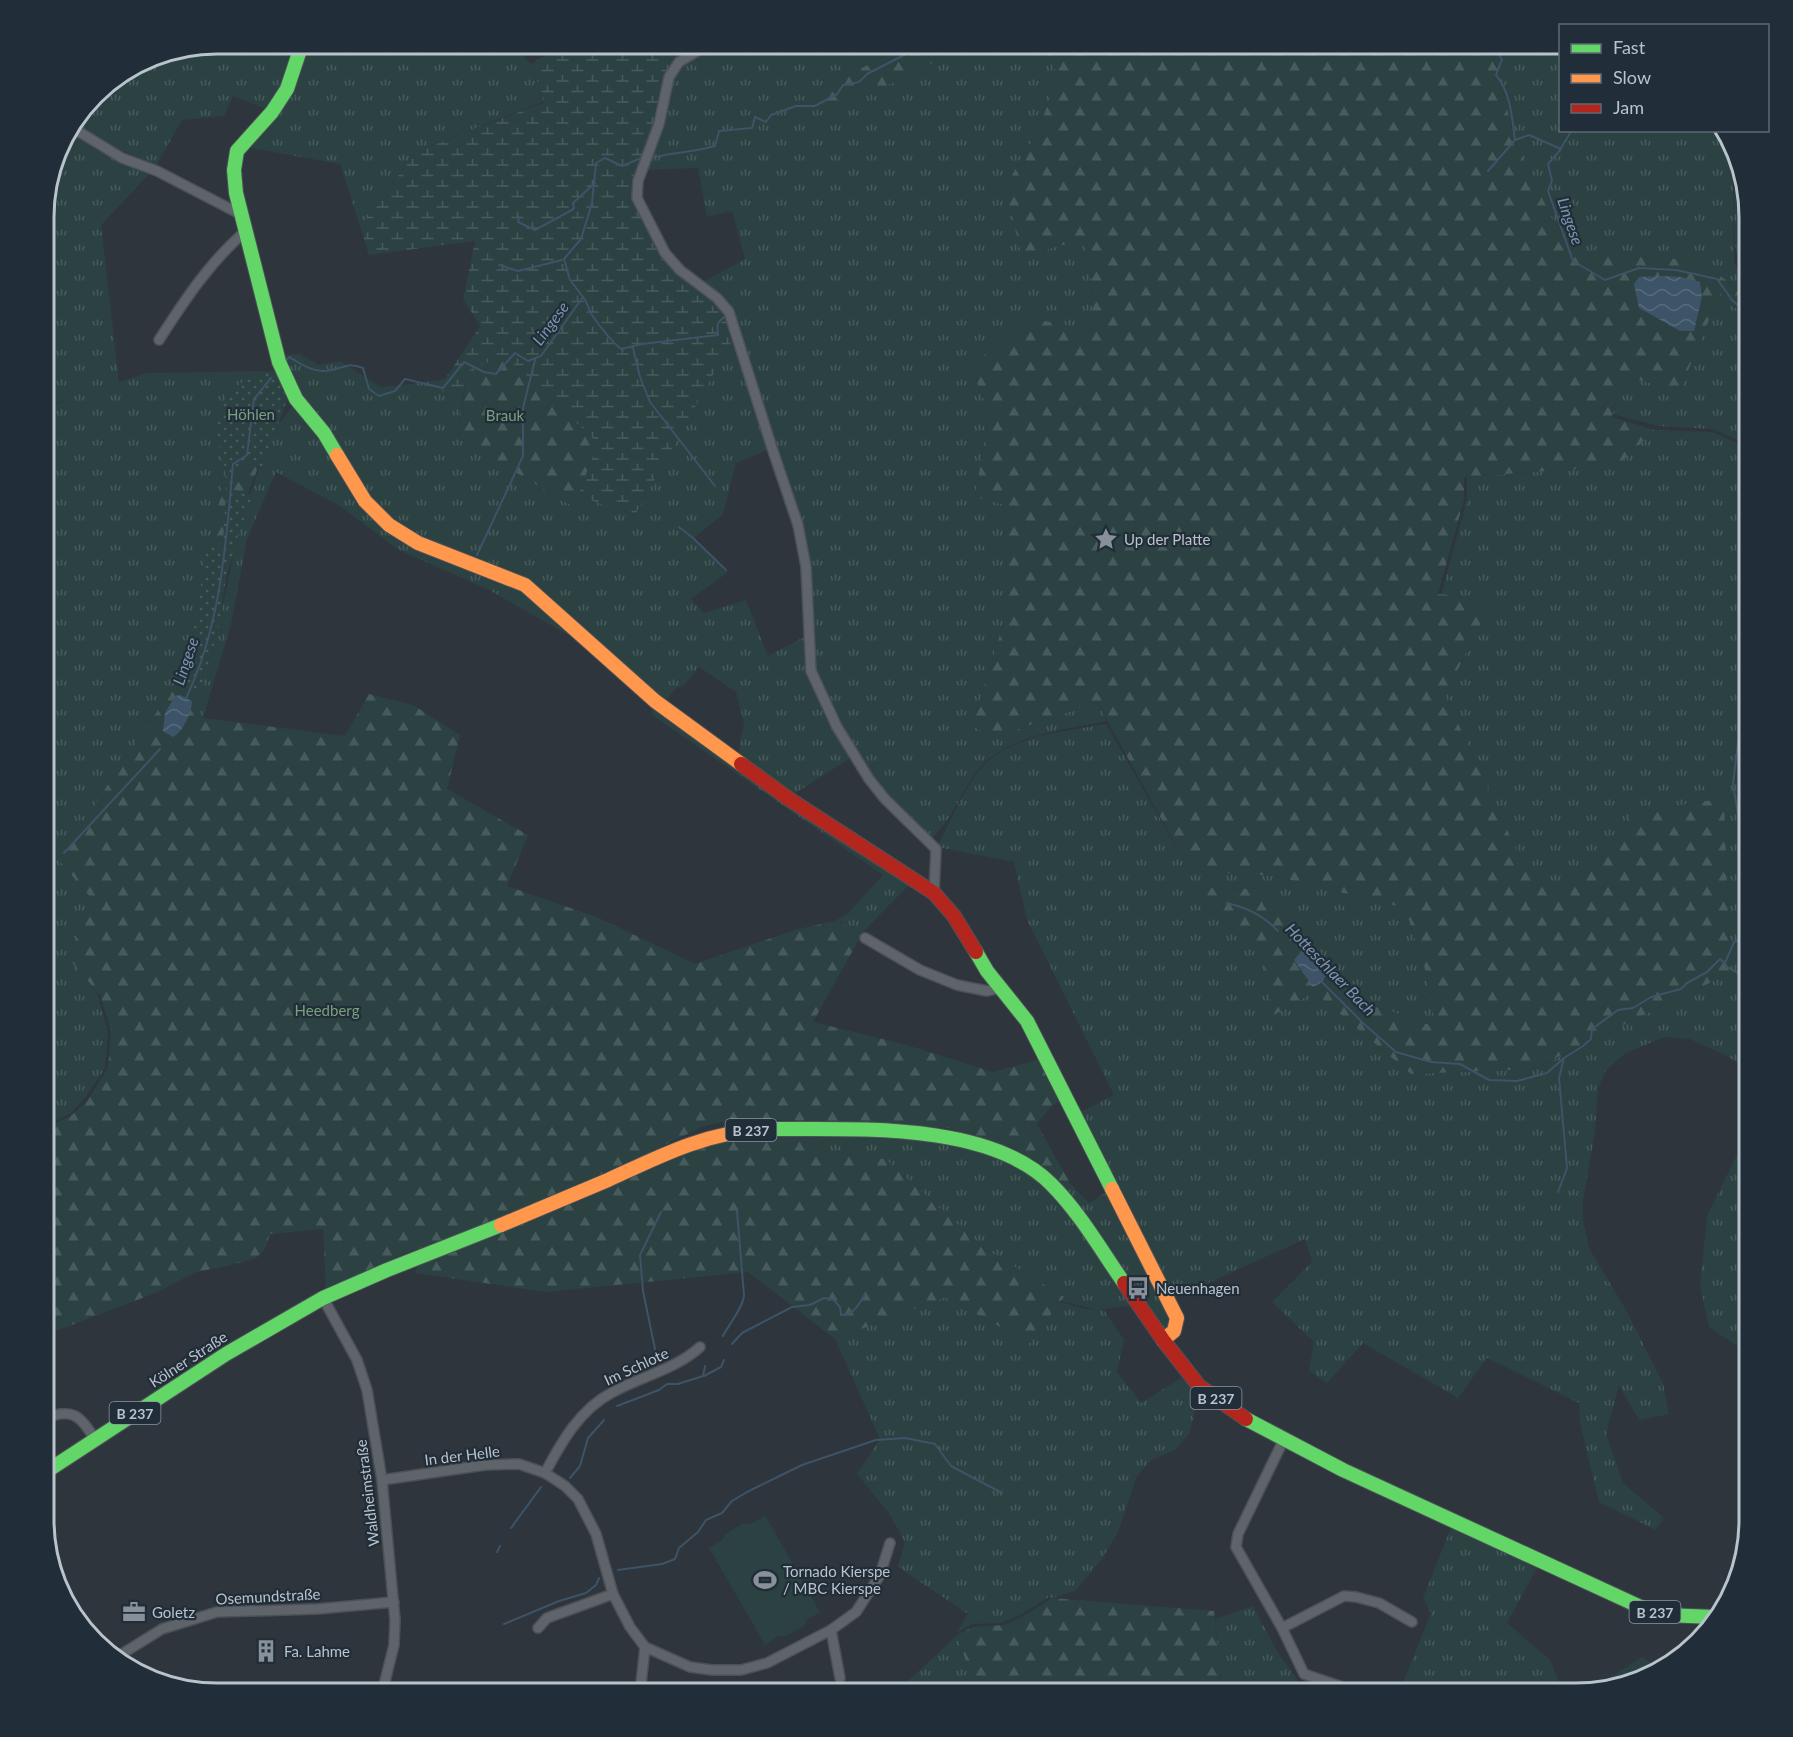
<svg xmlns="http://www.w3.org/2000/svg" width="1793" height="1737" viewBox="0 0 1793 1737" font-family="Lato,sans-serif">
	<defs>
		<pattern id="grass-tufts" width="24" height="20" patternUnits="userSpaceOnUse" patternTransform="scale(1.5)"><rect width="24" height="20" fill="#2b4142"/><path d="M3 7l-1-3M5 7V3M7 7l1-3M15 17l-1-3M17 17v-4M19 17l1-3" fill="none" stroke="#485b5c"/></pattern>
		<pattern id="forest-firs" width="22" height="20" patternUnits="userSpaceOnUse" patternTransform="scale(1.5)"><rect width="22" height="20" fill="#2b4142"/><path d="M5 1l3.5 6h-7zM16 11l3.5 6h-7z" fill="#485b5c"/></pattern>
		<pattern id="wetland-marsh" width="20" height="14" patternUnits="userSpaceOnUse" patternTransform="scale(1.5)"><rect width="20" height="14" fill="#2b4142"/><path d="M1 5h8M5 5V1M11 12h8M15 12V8" fill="none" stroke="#485b5c"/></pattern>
		<pattern id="park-dots" width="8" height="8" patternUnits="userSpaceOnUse" patternTransform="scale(1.5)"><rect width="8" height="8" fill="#2b4142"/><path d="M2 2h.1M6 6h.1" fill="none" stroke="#485b5c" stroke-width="1.8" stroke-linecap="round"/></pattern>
		<pattern id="water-waves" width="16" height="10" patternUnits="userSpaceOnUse" patternTransform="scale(1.5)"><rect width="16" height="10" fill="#3d5367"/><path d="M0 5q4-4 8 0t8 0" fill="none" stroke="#576a7c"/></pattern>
	</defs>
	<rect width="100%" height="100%" fill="#2e353c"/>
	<g fill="url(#grass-tufts)">
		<path d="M217 44H297L282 88 266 109 233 96 224 116 182 120 156 166 81 132 73 125 102 87 151 57Z"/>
		<path d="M305 44H513L531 64 545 101 416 152 360 226 340 164 246 147 275 114Z"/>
		<path d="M729 44H907L877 61 934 62 947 44H1041L1058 75 1039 129 1005 187 1083 239 1091 278 1093 331 1031 318 970 366 989 412 975 496 1002 504 1008 608 972 726 995 737 1097 702 1107 721C1064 730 1001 735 974 775 960 796 950 822 931 839L874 783 857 755 813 671 810 568 786 483 732 312 701 283 745 259 732 211 707 217 698 168 644 170C650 148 665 77 682 64 695 54 714 50 729 44Z"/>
		<path d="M1491 44H1560V130L1724 131 1737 152 1733 179 1734 262 1749 297 1719 275 1687 260 1566 248 1515 141Z"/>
		<path d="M69 130 153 170 101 225 119 382 147 373 280 371 226 396 224 472 196 644 173 688 69 959 97 992 108 1032 105 1068 85 1098 71 1113 44 1127V409L70 399 44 407V205L61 141Z"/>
		<path d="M1738 159 1749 217V291C1729 261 1733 194 1738 159Z"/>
		<path d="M1720 293 1749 321V445L1713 429 1658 426 1613 414 1622 376 1680 390Z"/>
		<path d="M734 337 770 449 736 463 723 514 694 538 728 572 691 599 704 613 746 600 768 656 806 636 809 671 852 757 794 794 738 754 744 723 736 692 699 667 685 684 675 689 665 702 527 584 420 541 390 523 370 499 299 395 283 355 300 354 319 365 340 361 381 387 419 383 463 398 458 438 574 507 578 496 635 515Z"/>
		<path d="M295 403 322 436 360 505 415 548 454 565 493 577 520 590 577 640 489 590 397 549 340 506 276 472 247 539 231 624 203 718 193 699 198 676 215 632 217 633 241 520 271 434Z"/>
		<path d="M1655 430 1712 432 1749 448V1070L1727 1056 1690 1039 1664 1037 1626 1053 1606 1070 1598 1088 1595 1132 1583 1201V1220L1589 1248 1626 1310 1663 1383 1669 1414 1639 1420 1619 1385 1606 1434 1623 1483 1664 1518 1656 1530 1599 1502 1580 1423 1579 1403 1487 1358 1458 1398 1363 1343 1327 1383 1309 1371 1314 1342 1272 1302 1312 1262 1305 1239 1175 1298 1078 1113 1114 1095 1027 920 1014 862 937 847C949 824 961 796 976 774 1005 735 1062 732 1106 724L1190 871 1275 876 1405 908 1425 969 1437 1027 1351 998 1266 889 1203 888 1226 926 1260 948 1274 1015 1314 992 1411 1074 1534 1069 1730 973 1724 798 1631 814 1600 862 1556 896 1522 862 1445 695 1492 599 1441 595 1467 500V477L1617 466Z"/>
		<path d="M652 705C737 767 820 829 910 884L863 932 835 921 848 913 883 875 652 715Z"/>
		<path d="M1749 1130V1354L1709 1327 1700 1286 1707 1216Z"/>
		<path d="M813 1134C890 1138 1001 1135 1057 1198 1066 1209 1073 1221 1081 1232 1099 1256 1117 1281 1135 1305L1098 1310 1060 1301 1063 1297 984 1248 885 1159 814 1150Z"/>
		<path d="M1070 1183 1089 1203 1109 1190 1174 1316 1173 1329 1163 1330 1061 1185Z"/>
		<path d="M945 1297 1030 1343 1060 1302 1086 1309 1104 1310 1124 1340 1117 1372 1141 1403 1181 1378 1195 1390V1411L1189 1434 1175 1450 1151 1460 1137 1476 1118 1532 1102 1559 1075 1591 1052 1598 1049 1597 1020 1615 1001 1623 972 1624 956 1633 968 1614 898 1567 905 1542 889 1513 857 1474 880 1439 835 1339Z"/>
		<path d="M1452 1525 1539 1564 1507 1623 1550 1660 1561 1687 1587 1689 1585 1692 1576 1693H1399L1431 1613 1423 1598Z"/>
		<path d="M1253 1606 1278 1653 1297 1679 1302 1693H1222L1215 1619Z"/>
		<path d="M957 1635C962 1651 975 1679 966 1693H890L902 1687Z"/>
		<path d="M1642 1657 1661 1669 1642 1680 1589 1691Z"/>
	</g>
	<g fill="url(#forest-firs)">
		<path d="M907 44H947L934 62 900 81 822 106 817 100 816 89 877 61Z"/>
		<path d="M1041 44H1491L1515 141 1566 248 1687 260 1719 275 1749 297V321L1720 293 1680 390 1622 376 1612 417 1655 430 1617 466 1464 477V500L1438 594 1493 599 1445 695 1522 862 1556 896 1600 862 1631 814 1724 798 1730 973 1533 1069 1411 1074 1314 992 1274 1015 1260 948 1226 926 1203 888 1266 889 1351 998 1436 1027 1425 969 1405 908 1275 876 1190 871 1097 702 995 737 972 726 1008 608 1002 504 975 497 989 412 970 366 1031 318 1093 331 1091 278 1083 239 1022 257 1005 187 1039 129 1058 75Z"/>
		<path d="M504 354 598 443 574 507 458 438 467 371Z"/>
		<path d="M280 371 268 431 256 473 238 519 215 632 198 676 193 699 203 718 345 736 369 694 413 705 460 735 447 789 528 835 507 886 599 918 695 964 798 929 835 921 863 932 813 1022 907 1045 993 1072 1041 1059 1063 1100 1051 1106 1037 1124 1070 1183 1061 1185 1037 1163 1011 1147 948 1128 813 1121 732 1120 704 1126 633 1160 488 1224 403 1254 326 1291 323 1229 270 1234 265 1249 256 1258 232 1265 196 1272 158 1292 48 1334 44 1332V1129L72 1115 88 1100 108 1068 111 1031 100 995 69 959 91 898 58 859 173 688 196 644 224 472 226 396Z"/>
		<path d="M813 1134 815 1150 885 1159 984 1248 1064 1297 1030 1343 945 1297 835 1339 748 1272 546 1292 415 1273 417 1267 547 1213 693 1148 734 1137Z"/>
		<path d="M1052 1598 1214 1611 1222 1693H1052L1050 1691 1036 1693H966C975 1679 962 1651 957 1635L973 1627 1003 1625 1022 1617Z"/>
	</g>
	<path fill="url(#wetland-marsh)" d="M551 52 685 55 676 61 662 106 635 183 663 254 717 301 726 314 734 337 635 515 578 496 598 443 504 355 467 371 463 398 419 383 445 379 480 326 463 299 475 241 369 255 360 226 416 152 545 102 531 64Z"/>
	<path fill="url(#park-dots)" d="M275 372C283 376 287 390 288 398L262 467 240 461 232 489 253 495 237 538 235 551 227 573 219 625 201 692 180 684C178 666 189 654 193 636L207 546 223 543C224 520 227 496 225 473 225 461 219 449 218 437 215 400 239 374 275 372Z"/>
	<path fill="#2b4142" d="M765 1515 820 1612 807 1620 804 1626 786 1636H779L765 1645 709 1548 722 1540 725 1534 743 1523 751 1524Z"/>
	<g fill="url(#water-waves)">
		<path d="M1664 276 1681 277 1700 282 1702 297 1694 331H1680L1639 308 1634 284 1639 277Z"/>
		<path d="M180 695 192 701C192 712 183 732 173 737L163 731 165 713 175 696Z"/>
		<path d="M1301 951H1305L1327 974 1322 982 1313 987 1294 960Z"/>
	</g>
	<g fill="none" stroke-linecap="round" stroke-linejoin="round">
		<g stroke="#3d5367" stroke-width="2">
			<path d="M1490 44 1502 59 1496 75C1511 93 1512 118 1515 140L1529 135 1561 149 1548 164 1552 181 1548 191 1573 261 1605 280 1639 268 1676 270 1717 279 1732 300 1749 315"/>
			<path d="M1561 148 1572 130"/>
			<path d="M649 158C672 153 693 152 715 146L719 131 752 128 755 117 766 122 771 115 796 106H815L837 94 843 85 859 82 867 74 912 51 921 44"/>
			<path d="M1488 171 1515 140"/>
			<path d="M519 217 518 222 535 230 572 210 574 208 573 203 595 183"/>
			<path d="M499 265 518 271 562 260"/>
			<path d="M583 297C588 303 588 309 592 315 599 325 611 341 621 349L642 344 718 335C717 325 716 321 727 316"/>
			<path d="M631 347 633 348 640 377 650 402 715 486"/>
			<path d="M286 361 289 357C300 363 312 372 325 371 342 370 345 361 363 368L369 389 379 396 395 391 405 379 443 388 464 362 484 372 496 374 515 353 528 361 541 356 583 297 570 280 564 259 581 239 592 203 596 163 605 158 622 166 641 158 655 121"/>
			<path d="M679 527 693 538 726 570"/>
			<path d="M477 555 523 456V408L535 360"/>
			<path d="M186 698C221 626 226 543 233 464L247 455 254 399 271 378"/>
			<path d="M1749 731 1738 743 1733 784 1738 814 1749 826"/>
			<path d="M64 853 160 749"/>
			<path d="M1227 903C1247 908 1263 915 1278 931"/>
			<path d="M1725 963 1727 967 1749 979"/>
			<path d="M1321 981 1364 1024 1396 1052 1431 1062 1460 1064 1489 1080 1517 1081 1547 1073 1564 1058 1583 1046 1591 1039 1592 1029 1618 1010 1633 1008 1651 997 1681 989 1687 983 1707 972 1720 959 1725 963 1734 942 1740 939 1742 933 1739 927 1747 894 1749 859"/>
			<path d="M1558 1192 1567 1168 1559 1078 1564 1058"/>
			<path d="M723 1336C729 1324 743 1308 744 1295L737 1211"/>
			<path d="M732 1344 742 1333 792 1307 810 1305 824 1298 833 1299 840 1307 841 1315C854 1315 858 1305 865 1295"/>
			<path d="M653 1362 655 1349 643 1291 640 1255 661 1212"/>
			<path d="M704 1376 721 1367 724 1360"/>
			<path d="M617 1406 659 1390 667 1384H678L703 1376 705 1366"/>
			<path d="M570 1478 580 1466 588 1438 604 1420"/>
			<path d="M511 1528 541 1487"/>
			<path d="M497 1552 500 1546"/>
			<path d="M618 1570 662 1564 675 1559 679 1548 698 1532 706 1520 722 1513 732 1501 747 1492 802 1465 876 1440 905 1438 935 1444 951 1466 1002 1493"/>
			<path d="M504 1624 559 1601 586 1593 596 1585 599 1578"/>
			<path d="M1014 1693 1054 1688"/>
		</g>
		<g stroke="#4c5157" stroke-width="12">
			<g id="street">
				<path d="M709 44 679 62 669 77 659 124 638 181 637 198 665 253 680 270 717 298 729 312 772 448 798 525 806 567 811 671 837 727 869 779 885 799 936 849 934 893"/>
				<path d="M70 129 81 133 122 158 157 171 242 215"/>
				<path d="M159 340C184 301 211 260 247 230"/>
				<path d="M865 938 920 970 957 985 987 991 1001 988"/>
				<path d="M323 1298 357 1360 367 1390 382 1480 395 1620 394 1645 382 1693"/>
				<path d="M44 1419C71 1407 81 1415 95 1440"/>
				<path d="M1284 1439 1238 1534 1236 1547 1282 1628 1344 1596 1356 1597 1379 1603 1412 1622"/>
				<path d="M545 1473C562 1441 580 1409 613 1392 642 1376 676 1369 700 1347"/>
				<path d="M382 1480 485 1465 519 1464 545 1473 565 1486 578 1499 596 1534 613 1594 630 1627 645 1647 690 1667 712 1670H741L767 1663 831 1630 856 1612 880 1575 890 1543"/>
				<path d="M538 1628 547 1618 613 1594"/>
				<path d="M1282 1628 1304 1674 1351 1690"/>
				<path d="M831 1630 840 1678"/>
				<path d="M117 1657 162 1629 217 1612 317 1609 394 1602"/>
				<path d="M640 1693 645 1647"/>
			</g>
		</g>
		<g stroke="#4c5157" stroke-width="16">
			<g id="fast">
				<path d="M302 44 287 89 272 112 237 151 234 170 236 193 279 362 296 399 324 433 337 455"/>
				<path d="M976 952 987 971 1027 1021 1112 1189"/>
				<path d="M765 1129C848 1130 987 1120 1051 1184 1080 1213 1101 1250 1124 1283"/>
				<path d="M1246 1419 1343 1470 1645 1609 1665 1615 1714 1617"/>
				<path d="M44 1473 226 1354 323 1298 387 1270 501 1225"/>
			</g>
		</g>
		<g stroke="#4c5157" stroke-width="16">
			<g id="slow">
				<path d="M337 455 365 501 389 525 418 543 525 585 655 701 741 764"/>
				<path d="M1112 1189 1177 1318 1174 1331 1163 1340"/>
				<path d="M501 1225C537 1210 572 1195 608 1180 662 1155 704 1133 765 1129"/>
			</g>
		</g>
		<g stroke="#4c5157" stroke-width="16">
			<g id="jam">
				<path d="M741 764 789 799 934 893 954 916 976 952"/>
				<path d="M1124 1283 1163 1340 1199 1386 1246 1419"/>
			</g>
		</g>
		<use href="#street" stroke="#5e646a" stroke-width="9"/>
		<use href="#fast" stroke="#63d668" stroke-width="14"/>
		<use href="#slow" stroke="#ff974d" stroke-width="14"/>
		<use href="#jam" stroke="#b3261e" stroke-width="14"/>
	</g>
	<defs>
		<g id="sight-bare" transform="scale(1.8)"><path d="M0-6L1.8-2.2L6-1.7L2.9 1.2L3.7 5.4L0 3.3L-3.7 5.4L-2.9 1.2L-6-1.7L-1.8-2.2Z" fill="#88919a" stroke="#212d38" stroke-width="2.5" paint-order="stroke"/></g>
		<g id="bus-bare" transform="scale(1.8)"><path d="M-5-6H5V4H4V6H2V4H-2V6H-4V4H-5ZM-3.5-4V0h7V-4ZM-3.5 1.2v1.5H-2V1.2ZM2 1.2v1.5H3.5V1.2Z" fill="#88919a" stroke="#212d38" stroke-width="2.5" paint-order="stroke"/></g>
		<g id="stadium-bare" transform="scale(1.8)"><path d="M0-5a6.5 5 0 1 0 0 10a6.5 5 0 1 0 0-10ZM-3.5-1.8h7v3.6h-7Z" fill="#88919a" stroke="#212d38" stroke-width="2.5" paint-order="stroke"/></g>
		<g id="office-bare" transform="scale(1.8)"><path d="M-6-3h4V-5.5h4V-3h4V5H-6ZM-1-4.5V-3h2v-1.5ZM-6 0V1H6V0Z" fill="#88919a" stroke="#212d38" stroke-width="2.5" paint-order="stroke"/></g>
		<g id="building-bare" transform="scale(1.8)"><path d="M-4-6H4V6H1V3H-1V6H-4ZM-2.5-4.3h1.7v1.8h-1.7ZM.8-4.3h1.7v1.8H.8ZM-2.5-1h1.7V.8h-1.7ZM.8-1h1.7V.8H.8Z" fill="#88919a" stroke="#212d38" stroke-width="2.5" paint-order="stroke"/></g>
	</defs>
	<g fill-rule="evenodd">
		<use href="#sight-bare" x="1106" y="539"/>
		<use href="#bus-bare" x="1138" y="1288"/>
		<use href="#stadium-bare" x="765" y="1580"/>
		<use href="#office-bare" x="134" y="1612"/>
		<use href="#building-bare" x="266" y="1651"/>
	</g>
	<g text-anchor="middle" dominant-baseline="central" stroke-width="4.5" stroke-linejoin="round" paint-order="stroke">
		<g fill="#212d38" stroke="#8b96a0" stroke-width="1.5">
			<rect x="725.5" y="1119" width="51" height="22" rx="4.5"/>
			<rect x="1190.5" y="1387" width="51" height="22" rx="4.5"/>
			<rect x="109.5" y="1402" width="51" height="22" rx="4.5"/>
			<rect x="1629.5" y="1601" width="51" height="22" rx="4.5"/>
		</g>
		<g font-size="14" font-weight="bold" fill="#b9c3cc">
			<text x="751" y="1130">B 237</text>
			<text x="1216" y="1398">B 237</text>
			<text x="135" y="1413">B 237</text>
			<text x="1655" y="1612">B 237</text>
		</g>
		<g font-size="15" fill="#78a17d" stroke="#212d38">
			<text x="251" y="414">Höhlen</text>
			<text x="505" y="415">Brauk</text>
			<text x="327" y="1010">Heedberg</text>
		</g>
		<g font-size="15" fill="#b9c3cc" stroke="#212d38" text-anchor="start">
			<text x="1124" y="539">Up der Platte</text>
			<text x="1156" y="1288">Neuenhagen</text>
			<text x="783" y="1571">Tornado Kierspe<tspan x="783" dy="17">/ MBC Kierspe</tspan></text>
			<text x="152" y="1612">Goletz</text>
			<text x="284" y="1651">Fa. Lahme</text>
		</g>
		<g font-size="15" fill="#b9c3cc" stroke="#212d38">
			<text transform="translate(188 1359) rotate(-33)">Kölner Straße</text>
			<text transform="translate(636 1366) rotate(-25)">Im Schlote</text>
			<text transform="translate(462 1455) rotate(-7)">In der Helle</text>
			<text transform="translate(367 1493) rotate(-97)">Waldheimstraße</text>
			<text transform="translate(268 1596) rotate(-3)">Osemundstraße</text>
		</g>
		<g font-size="16" font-style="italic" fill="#7b96ae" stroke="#212d38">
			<text transform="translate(1571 221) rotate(71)">Lingese</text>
			<text transform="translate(550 323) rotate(-54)">Lingese</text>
			<text transform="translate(185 661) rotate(-72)">Lingese</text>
			<text transform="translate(1331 969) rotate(46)">Hotteschlaer Bach</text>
		</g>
	</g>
	<path d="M0 0H1793V1737H0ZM217 54H1576A163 163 0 0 1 1739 217V1520A163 163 0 0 1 1576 1683H217A163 163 0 0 1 54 1520V217A163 163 0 0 1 217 54Z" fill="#212d38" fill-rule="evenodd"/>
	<path fill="none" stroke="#b9c3cc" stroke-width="3" d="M217 54H1576A163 163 0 0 1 1739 217V1520A163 163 0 0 1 1576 1683H217A163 163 0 0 1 54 1520V217A163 163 0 0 1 217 54Z"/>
	<rect x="1559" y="24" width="210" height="108" fill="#212d38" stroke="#5e6973" stroke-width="1.5"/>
	<rect x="1571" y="44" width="30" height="9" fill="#63d668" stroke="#5e6973" stroke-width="1.5"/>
	<text x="1613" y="54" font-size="18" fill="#b9c3cc">Fast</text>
	<rect x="1571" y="74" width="30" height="9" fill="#ff974d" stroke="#5e6973" stroke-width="1.5"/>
	<text x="1613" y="84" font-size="18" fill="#b9c3cc">Slow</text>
	<rect x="1571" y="104" width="30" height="9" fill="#b3261e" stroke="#5e6973" stroke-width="1.5"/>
	<text x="1613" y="114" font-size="18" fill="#b9c3cc">Jam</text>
</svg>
